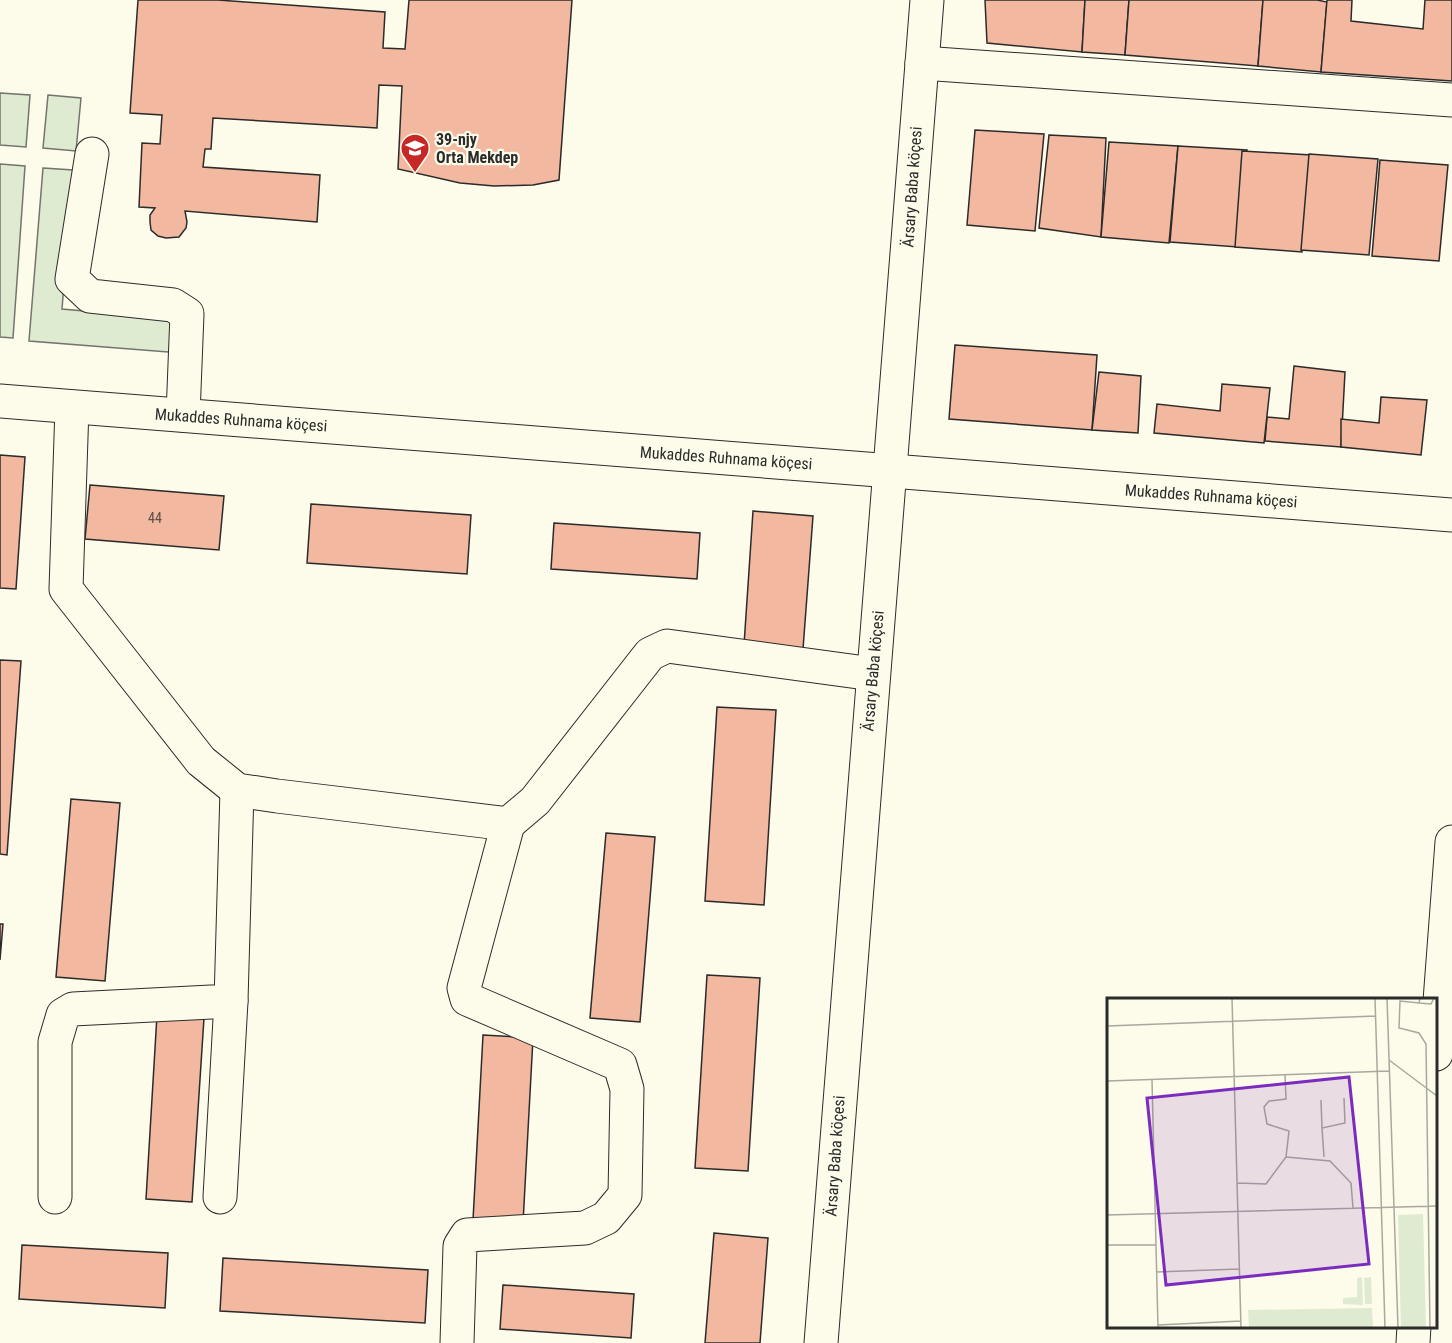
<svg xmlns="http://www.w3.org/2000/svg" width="1452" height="1343" viewBox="0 0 1452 1343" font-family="'Roboto Condensed',sans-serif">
	<rect width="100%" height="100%" fill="#fdfbea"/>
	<g fill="#deebd1" stroke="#74746e" stroke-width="1.5">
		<path d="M0 93 30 95 26 147 0 145Z"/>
		<path d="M48 95 81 98 76 151 43 148Z"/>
		<path d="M0 164 25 166 13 338 0 337Z"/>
		<path d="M43 168 73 170 62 309 163 318 172 323 173 347 168 352 29 341Z"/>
	</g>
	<g fill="#f2b8a0" stroke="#2b2b2b" stroke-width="1.5">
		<path d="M138 0H218L385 12 383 48 405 49 409 0H572L559 180 533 185 494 186 460 183 398 169 402 86 379 85 377 128 213 118 211 149H205L203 167 320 175 317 222 185 211 187 222 186 228 179 237 166 238 158 236 151 230 150 222V215L155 208 139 207 142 143 160 144 162 115 130 113Z"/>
		<path d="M985 0H1085L1082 52 987 43Z"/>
		<path d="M1085 0H1129L1125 55 1082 52Z"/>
		<path d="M1129 0H1263L1258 66 1125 55Z"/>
		<path d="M1263 0H1317L1327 2 1321 72 1258 66Z"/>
		<path d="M1327 0H1352L1351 21 1423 29 1425 0H1452V81L1321 72Z"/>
		<path d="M975 130 1044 134 1035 231 967 225Z"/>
		<path d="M1049 135 1106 138 1101 237 1039 228Z"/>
		<path d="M1109 142 1178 146 1169 243 1101 237Z"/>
		<path d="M1178 146 1247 150 1238 247 1170 242Z"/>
		<path d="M1242 151 1311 155 1302 252 1235 247Z"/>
		<path d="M1309 154 1378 159 1369 255 1301 250Z"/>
		<path d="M1380 160 1448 165 1439 261 1372 256Z"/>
		<path d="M955 345 1097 355 1092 430 949 419Z"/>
		<path d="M1294 366 1345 372 1341 447 1265 441 1267 417 1289 419Z"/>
		<path d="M1099 372 1141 376 1138 433 1092 430Z"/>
		<path d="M1222 384 1270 388 1264 443 1154 433 1157 404 1220 411Z"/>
		<path d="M1381 397 1427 400 1421 455 1341 447V419L1379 423Z"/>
		<path d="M0 455 25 457 16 589 0 588Z"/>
		<path d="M90 485 224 496 219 550 85 539Z"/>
		<path d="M311 504 471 515 467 574 307 563Z"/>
		<path d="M753 511 813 516 803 649 744 645Z"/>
		<path d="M554 523 700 533 697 579 551 569Z"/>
		<path d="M0 660 21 661 7 855 0 854Z"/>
		<path d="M717 707 776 710 764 905 705 901Z"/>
		<path d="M71 799 120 803 105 981 56 977Z"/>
		<path d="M606 833 655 837 640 1022 590 1018Z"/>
		<path d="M0 924H3L0 960Z"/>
		<path d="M707 975 760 978 748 1171 695 1168Z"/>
		<path d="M157 1015 204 1018 192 1202 146 1199Z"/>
		<path d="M483 1035 533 1038 523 1223 473 1220Z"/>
		<path d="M714 1233 768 1238 760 1343H705Z"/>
		<path d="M22 1245 168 1253 165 1308 19 1299Z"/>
		<path d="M223 1258 428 1270 425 1323 220 1311Z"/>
		<path d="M503 1285 634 1294 631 1338 500 1329Z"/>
	</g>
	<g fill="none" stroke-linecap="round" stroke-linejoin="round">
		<g stroke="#2b2b2b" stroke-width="35">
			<g id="minor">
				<path d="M922 63 1452 100"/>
				<path d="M92 154 72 279 90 296 173 305 187 314 183 415"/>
				<path d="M0 401 1452 515"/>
				<path d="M72 407 66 589 201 761 237 790 277 796 508 824"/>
				<path d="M1436 1054 1452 842"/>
				<path d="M55 1197V1042L63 1015 73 1009 231 1001 237 790"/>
				<path d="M220 1197 231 1001"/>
				<path d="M457 1343 460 1246 467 1235 585 1228 606 1218 625 1195 627 1089 620 1065 467 999 464 988 508 824 535 801 650 654 667 646 873 674"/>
				<path d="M821 1343 927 0"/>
				<path d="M1413 1343 1414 1326"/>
			</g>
		</g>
		<use href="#minor" stroke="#fdfbea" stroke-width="33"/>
	</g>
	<defs>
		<g id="school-pin" transform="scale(1.5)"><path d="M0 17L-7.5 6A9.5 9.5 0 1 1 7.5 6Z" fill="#c62828" stroke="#fdfbea"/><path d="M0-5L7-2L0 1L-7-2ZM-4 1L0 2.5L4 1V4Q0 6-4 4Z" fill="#fff"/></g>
	</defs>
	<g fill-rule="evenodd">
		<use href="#school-pin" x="415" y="148"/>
	</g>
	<g text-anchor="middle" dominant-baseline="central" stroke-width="4.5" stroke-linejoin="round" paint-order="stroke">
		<g font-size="14" fill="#5d4e48">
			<text x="155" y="518">44</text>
		</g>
		<g font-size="16" font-weight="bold" fill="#2b2b2b" stroke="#fdfbea" text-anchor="start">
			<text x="436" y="139">39-njy<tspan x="436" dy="18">Orta Mekdep</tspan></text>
		</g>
		<g font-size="16" fill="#2b2b2b" stroke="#fdfbea">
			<text transform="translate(912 187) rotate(-86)">Ärsary Baba köçesi</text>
			<text transform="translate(241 420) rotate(4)">Mukaddes Ruhnama köçesi</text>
			<text transform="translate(726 458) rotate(4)">Mukaddes Ruhnama köçesi</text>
			<text transform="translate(1211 496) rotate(4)">Mukaddes Ruhnama köçesi</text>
			<text transform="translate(873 671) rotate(-85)">Ärsary Baba köçesi</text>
			<text transform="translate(835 1156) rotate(-86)">Ärsary Baba köçesi</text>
		</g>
	</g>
	<g transform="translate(1107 998)">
		<rect width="330" height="330" fill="#fdfbea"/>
		<path d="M316 216 319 330H294L291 217ZM255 279 256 307 236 306V300L250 299V280ZM264 279 265 306H258L257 280ZM265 310 266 330H142L141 312Z" fill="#deebd1"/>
		<path fill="none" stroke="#a9a89e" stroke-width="1.5" d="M125 0 134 330M268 0 278 330M280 0 291 330M313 0 312 5 293 3 292 30 312 35 319 46 323 330M312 5 324 6 327 0M0 28 269 18M282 62 330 98M45 82 51 330M0 83 282 73M214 102 215 130M179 159 223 163 244 185 246 210M217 159 215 130 238 125 237 100M130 185 159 186 179 159 182 133 160 126 157 109 162 103 179 101 178 77M0 217 330 208M0 247H49M49 274 132 271M51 327 134 323"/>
		<path fill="#7b2cbf" fill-opacity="0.15" stroke="#7b2cbf" stroke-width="3" d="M242 79 262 266 59 287 40 100Z"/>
		<rect width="330" height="330" fill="none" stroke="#2b2b2b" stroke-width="3"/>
	</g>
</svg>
